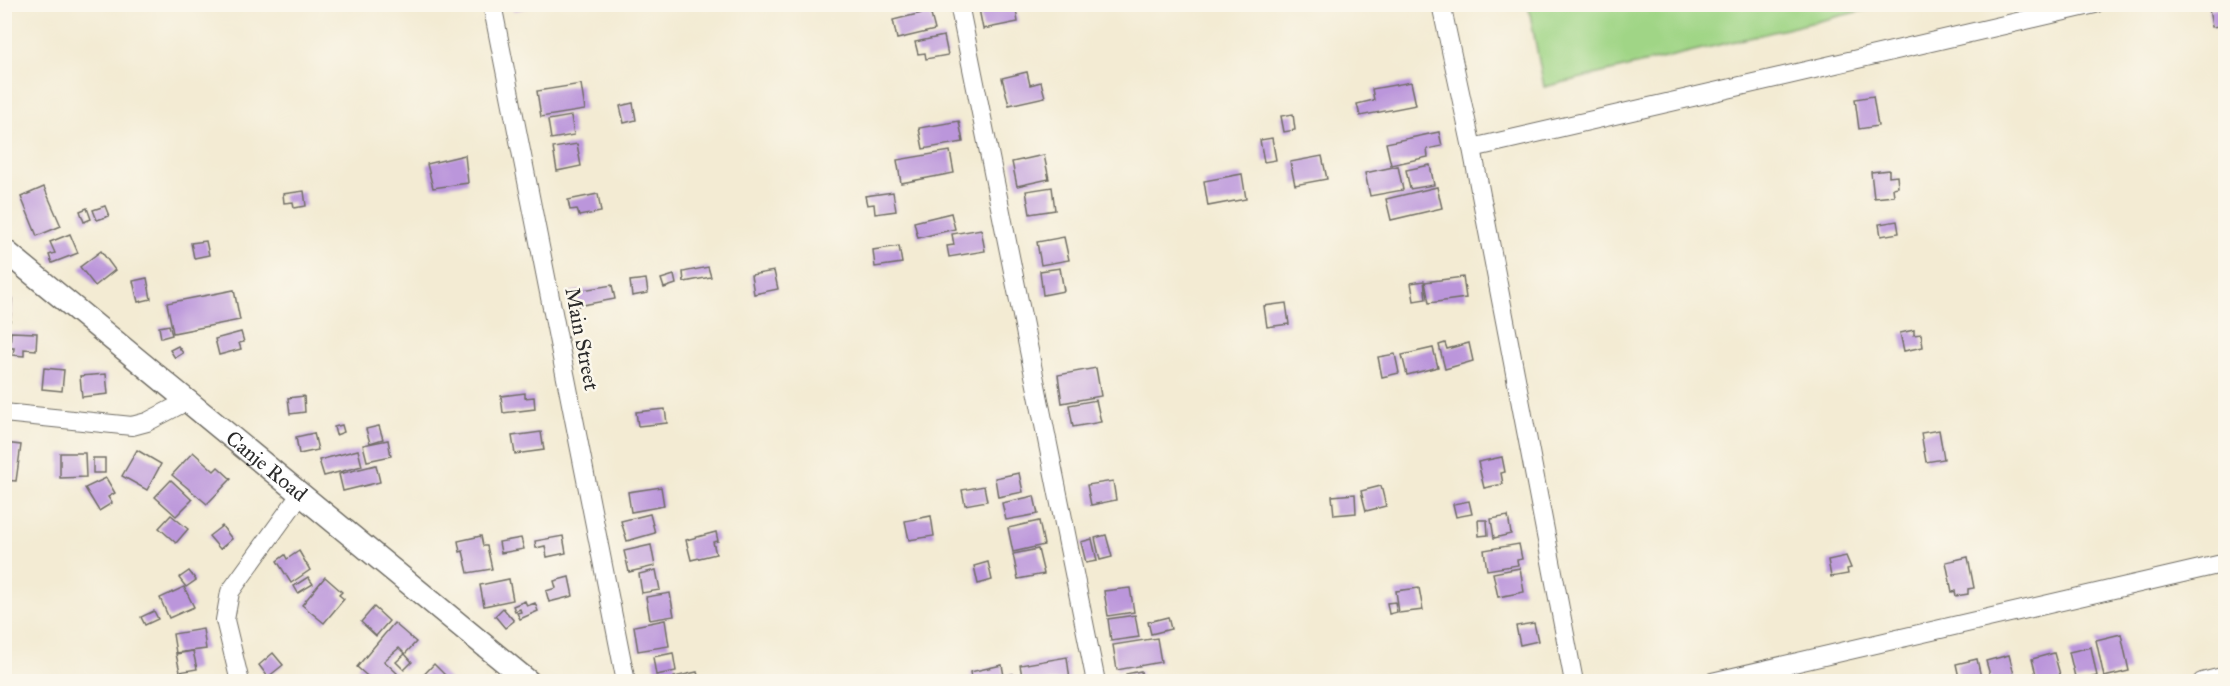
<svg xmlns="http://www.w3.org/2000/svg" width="2230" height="686" viewBox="0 0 2230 686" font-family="'IM FELL Great Primer',serif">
	<rect width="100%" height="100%" fill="#fbf7ec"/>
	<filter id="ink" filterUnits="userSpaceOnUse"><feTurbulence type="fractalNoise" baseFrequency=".0167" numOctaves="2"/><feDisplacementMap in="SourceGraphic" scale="12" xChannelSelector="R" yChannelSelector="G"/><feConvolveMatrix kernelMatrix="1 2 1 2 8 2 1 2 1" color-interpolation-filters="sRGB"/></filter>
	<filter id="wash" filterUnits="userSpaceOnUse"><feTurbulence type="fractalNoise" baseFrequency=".008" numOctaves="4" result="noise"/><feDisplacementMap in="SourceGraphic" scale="24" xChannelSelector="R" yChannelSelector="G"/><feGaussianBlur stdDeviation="1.35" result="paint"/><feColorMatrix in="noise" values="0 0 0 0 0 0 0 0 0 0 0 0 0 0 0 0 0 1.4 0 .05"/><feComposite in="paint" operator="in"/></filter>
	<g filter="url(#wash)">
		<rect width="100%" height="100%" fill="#f3ebd3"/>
		<path fill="#a0d586" stroke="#668058" stroke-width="1.5" d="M1528 4H1886V5L1544 87Z"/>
		<g id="blocks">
			<g fill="#bb96db">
				<path d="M978 4H1015L1018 22 983 29Z"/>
				<path d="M512 5H538L513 11Z"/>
				<path d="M2226 6V25L2212 27 2209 9Z"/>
				<path d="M930 11 935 30 897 39 893 20Z"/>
				<path d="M944 36 948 55 926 59 925 53 918 54 915 42Z"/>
				<path d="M1027 72 1030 85 1041 82 1045 97 1009 105 1002 78Z"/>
				<path d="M1411 82 1416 105 1360 116 1357 104 1374 100 1372 89Z"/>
				<path d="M581 84 585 110 541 117 537 91Z"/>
				<path d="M1873 96 1878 126 1859 129 1855 99Z"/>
				<path d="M633 103 636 120 624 123 620 106Z"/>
				<path d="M1293 114 1295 130 1284 132 1281 116Z"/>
				<path d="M571 116 574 135 551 139 548 120Z"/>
				<path d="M959 121 963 142 923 149 919 128Z"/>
				<path d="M1439 132 1442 146 1427 149 1428 157 1391 165 1386 143Z"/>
				<path d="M1272 138 1276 160 1264 162 1260 140Z"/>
				<path d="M577 144 581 166 557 171 553 148Z"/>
				<path d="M950 151 954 173 901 183 897 160Z"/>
				<path d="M465 155 468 183 433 188 427 164Z"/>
				<path d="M1044 155 1049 179 1017 186 1012 162Z"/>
				<path d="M1322 156 1327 179 1295 185 1290 162Z"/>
				<path d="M1430 165 1434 185 1410 189 1406 170Z"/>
				<path d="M1398 166 1403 190 1370 196 1365 173Z"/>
				<path d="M1889 170V177L1897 176 1898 187 1893 188 1894 196 1874 198 1871 172Z"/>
				<path d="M1242 174 1246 199 1208 206 1204 181Z"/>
				<path d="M44 187 61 226 37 236 21 197Z"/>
				<path d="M1052 187 1055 210 1030 214 1026 191Z"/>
				<path d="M1437 187 1442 208 1391 220 1386 199Z"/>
				<path d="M304 191 306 206 294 208 293 202 284 203 283 194Z"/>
				<path d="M893 192 896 211 875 214 874 204 867 205 865 196Z"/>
				<path d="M598 194 601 212 579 216 577 209 570 210 568 200Z"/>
				<path d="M105 206 109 216 97 220 93 210Z"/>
				<path d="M87 208 91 219 84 222 80 211Z"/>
				<path d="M951 213 955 229 918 238 914 222Z"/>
				<path d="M1897 221 1899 233 1881 236 1879 224Z"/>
				<path d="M981 229 985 251 949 257 947 246 954 245 952 234Z"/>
				<path d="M70 234 78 253 52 263 49 255 55 253 50 242Z"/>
				<path d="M1064 237 1069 260 1041 265 1037 242Z"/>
				<path d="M206 241 209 255 194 258 191 243Z"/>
				<path d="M899 246 902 263 875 267 873 250Z"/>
				<path d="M101 251 115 270 95 286 80 267Z"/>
				<path d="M708 267 711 277 684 282 683 272Z"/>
				<path d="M1060 268 1064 291 1043 295 1040 271Z"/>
				<path d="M774 271 778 289 754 294 751 275Z"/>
				<path d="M674 275 676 284 664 288 661 279Z"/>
				<path d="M1463 277 1466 298 1429 303 1425 282Z"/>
				<path d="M147 278 151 299 138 302 133 281Z"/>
				<path d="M646 279 648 293 632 296 630 281Z"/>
				<path d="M1424 281 1426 299 1414 301 1411 283Z"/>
				<path d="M612 285 615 299 572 307 570 292Z"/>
				<path d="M234 290 240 320 173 333 167 303Z"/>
				<path d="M4 299H12L10 321H4Z"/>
				<path d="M1286 303 1289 324 1267 327 1264 306Z"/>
				<path d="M169 325 172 335 161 338 159 327Z"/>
				<path d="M1914 330V335L1921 334 1923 347 1904 351 1900 333Z"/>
				<path d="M4 332H10L9 346H4Z"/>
				<path d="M11 332 37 333 36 350 24 349V356L13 355 14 348H10Z"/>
				<path d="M241 332 244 342 239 343 241 349 219 355 215 339Z"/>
				<path d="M1445 343 1447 349 1469 343 1473 361 1445 369 1439 345Z"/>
				<path d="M178 346 183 353 175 358 170 350Z"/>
				<path d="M1433 348 1438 367 1407 375 1402 355Z"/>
				<path d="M1395 354 1399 373 1382 377 1378 357Z"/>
				<path d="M44 368 64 370 62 391 42 389Z"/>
				<path d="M1096 368 1101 396 1062 403 1058 375Z"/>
				<path d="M106 374 108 394 82 397 80 376Z"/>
				<path d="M525 393V398L534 397 535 409 503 413 501 396Z"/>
				<path d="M304 396 305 412 290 414 288 398Z"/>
				<path d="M1096 400 1101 422 1073 427 1069 405Z"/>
				<path d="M665 409 667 423 638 426 636 412Z"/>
				<path d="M342 425 344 432 336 435 334 427Z"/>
				<path d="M379 426 383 439 370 443 366 429Z"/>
				<path d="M1939 430 1944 459 1926 462 1921 433Z"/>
				<path d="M541 432 544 450 515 454 512 436Z"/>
				<path d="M314 433 318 450 299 454 296 437Z"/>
				<path d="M388 440 391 456 367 461 363 445Z"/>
				<path d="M4 443 21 445 16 481 4 480Z"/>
				<path d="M137 450 161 464 147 490 122 476Z"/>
				<path d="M358 450 362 466 324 476 319 460Z"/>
				<path d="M193 452 214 471 218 467 231 479 207 504 172 475Z"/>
				<path d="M60 453H85L86 477 60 478Z"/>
				<path d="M1502 457 1505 472 1501 473 1503 484 1484 488 1478 462Z"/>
				<rect x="93" y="458" width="12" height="15"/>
				<path d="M376 465 380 482 343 491 339 474Z"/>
				<path d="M1019 473 1023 492 998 497 995 478Z"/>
				<path d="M106 478 115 493 108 497 112 503 99 511 85 488Z"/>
				<path d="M171 480 192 500 176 516 155 497Z"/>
				<path d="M1113 481 1116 500 1091 505 1087 485Z"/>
				<path d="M984 486 987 501 965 505 962 490Z"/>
				<path d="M1381 486 1386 506 1366 511 1361 491Z"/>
				<path d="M661 487 664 506 631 512 628 492Z"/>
				<path d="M1355 494 1356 513 1334 515 1332 496Z"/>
				<path d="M1034 496 1038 514 1006 520 1002 503Z"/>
				<path d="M1469 501 1472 514 1456 517 1453 504Z"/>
				<path d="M650 514 655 533 627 541 621 521Z"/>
				<path d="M171 515 188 529 176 543 159 528Z"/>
				<path d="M931 516 934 536 909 540 905 521Z"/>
				<path d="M1508 516 1511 534 1494 538 1491 519Z"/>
				<path d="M1478 520H1487L1488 535 1479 536Z"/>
				<path d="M1039 521 1044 545 1013 552 1008 528Z"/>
				<path d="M222 526 232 539 220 549 209 536Z"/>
				<path d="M716 532 718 541 713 542 716 554 691 560 686 540Z"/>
				<path d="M1106 535 1112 557 1100 560 1095 538Z"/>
				<path d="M481 536 483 546H487L492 569 468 573 463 551 460 552 458 541Z"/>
				<path d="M563 536 566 553 547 557 545 546 536 548 535 541Z"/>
				<path d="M521 538 524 549 501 553 499 542Z"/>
				<path d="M1092 539 1097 561 1086 563 1081 542Z"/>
				<path d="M1519 544 1522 559 1517 560 1518 565 1487 570 1484 550Z"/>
				<path d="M651 545 655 566 629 572 624 551Z"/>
				<path d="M1038 549 1044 574 1018 579 1013 554Z"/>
				<path d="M299 551 310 570 291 583 277 561 285 555 287 559Z"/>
				<path d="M1846 556 1851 568 1847 569 1848 574 1831 577 1828 560Z"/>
				<path d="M1968 557 1974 588 1968 589V594L1956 596 1955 591 1952 592 1946 562Z"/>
				<path d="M988 562 992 580 978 584 974 566Z"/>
				<path d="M1520 568 1524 592 1498 597 1493 573Z"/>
				<path d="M656 570 660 590 642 593 639 574Z"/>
				<path d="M189 571 196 580 186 587 179 578Z"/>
				<path d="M308 577 313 584 298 593 294 586Z"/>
				<path d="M325 577 342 592 339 595 344 599 324 623 302 605Z"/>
				<path d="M569 577 573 596 549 602 546 591 556 588 554 581Z"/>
				<path d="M509 579 513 600 484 606 480 585Z"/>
				<path d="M184 587 194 607 169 618 160 598Z"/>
				<path d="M1130 588 1134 612 1108 616 1104 591Z"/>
				<path d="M1419 588 1423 610 1399 613 1396 591Z"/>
				<path d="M670 593 674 616 650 620 646 597Z"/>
				<path d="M525 601 527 606 535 603 538 611 520 619 517 613 521 612 520 609 515 611 513 606Z"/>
				<path d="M1395 602 1397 612 1389 614 1387 603Z"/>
				<path d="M374 607 389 621 376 636 361 622Z"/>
				<path d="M503 608 514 621 505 628 495 616Z"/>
				<path d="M154 611 158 619 145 625 141 617Z"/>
				<path d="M1135 615 1139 637 1111 641 1108 619Z"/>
				<path d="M1168 617 1171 629 1151 634 1148 622Z"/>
				<path d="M665 620 669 646 638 651 634 626Z"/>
				<path d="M394 623 416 642 405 654 399 648 384 661 397 673 390 682H374L357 667Z"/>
				<path d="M1534 623 1538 641 1520 645 1516 626Z"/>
				<path d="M203 629 206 649 176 653 173 634Z"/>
				<path d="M2121 634 2129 671 2104 677 2096 640Z"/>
				<path d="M1157 638 1161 662 1117 670 1113 645Z"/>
				<path d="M2091 647 2097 676 2076 681 2069 652Z"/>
				<path d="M193 651 197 669 180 672 176 654Z"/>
				<path d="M273 653 283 665 268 677 259 665Z"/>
				<path d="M673 653 676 671 656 675 653 657Z"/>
				<path d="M2054 653 2062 682H2038L2032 659Z"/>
				<path d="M405 654 412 662 404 670 396 662Z"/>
				<path d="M2009 655 2016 682H1992L1986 661Z"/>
				<path d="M1067 657 1070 680 1023 682 1020 665Z"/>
				<path d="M1977 659 1982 682H1960L1956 664Z"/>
				<path d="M434 664 450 680 417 682Z"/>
				<path d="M1002 665 1004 676 1013 674 1015 682H972L970 672Z"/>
				<path d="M1141 671 1142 680 1128 682 1126 674Z"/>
				<path d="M697 672 700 682H675L674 677Z"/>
			</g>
		</g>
	</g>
	<g filter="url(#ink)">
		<use href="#blocks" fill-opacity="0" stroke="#716e66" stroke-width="1.5"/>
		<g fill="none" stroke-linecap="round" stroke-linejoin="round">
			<g stroke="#716e66" stroke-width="20">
				<g id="minor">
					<path d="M492 4 626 682"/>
					<path d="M959 4 1096 682"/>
					<path d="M1441 4 1472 148 1574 682"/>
					<path d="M1472 148 2095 4"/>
					<path d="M4 413 132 426 147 422 187 401"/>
					<path d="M240 682 225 620 230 592 300 495"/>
					<path d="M1712 682 2226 563"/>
					<path d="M2202 682 2226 676"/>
				</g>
			</g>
			<g stroke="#716e66" stroke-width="25">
				<g id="tertiary">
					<path id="s1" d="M4 250 529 682"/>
				</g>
			</g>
			<use href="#minor" stroke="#fff" stroke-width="18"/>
			<use href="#tertiary" stroke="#fff" stroke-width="22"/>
		</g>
	</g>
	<g text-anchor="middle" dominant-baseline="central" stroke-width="5" stroke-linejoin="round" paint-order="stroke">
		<g font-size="21" fill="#2b2b2b" stroke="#fbf7ec">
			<text transform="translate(582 339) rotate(79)">Main Street</text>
			<text stroke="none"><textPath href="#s1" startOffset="340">Canje Road</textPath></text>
		</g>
	</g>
	<rect width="2230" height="686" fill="none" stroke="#fbf7ec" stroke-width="24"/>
</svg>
